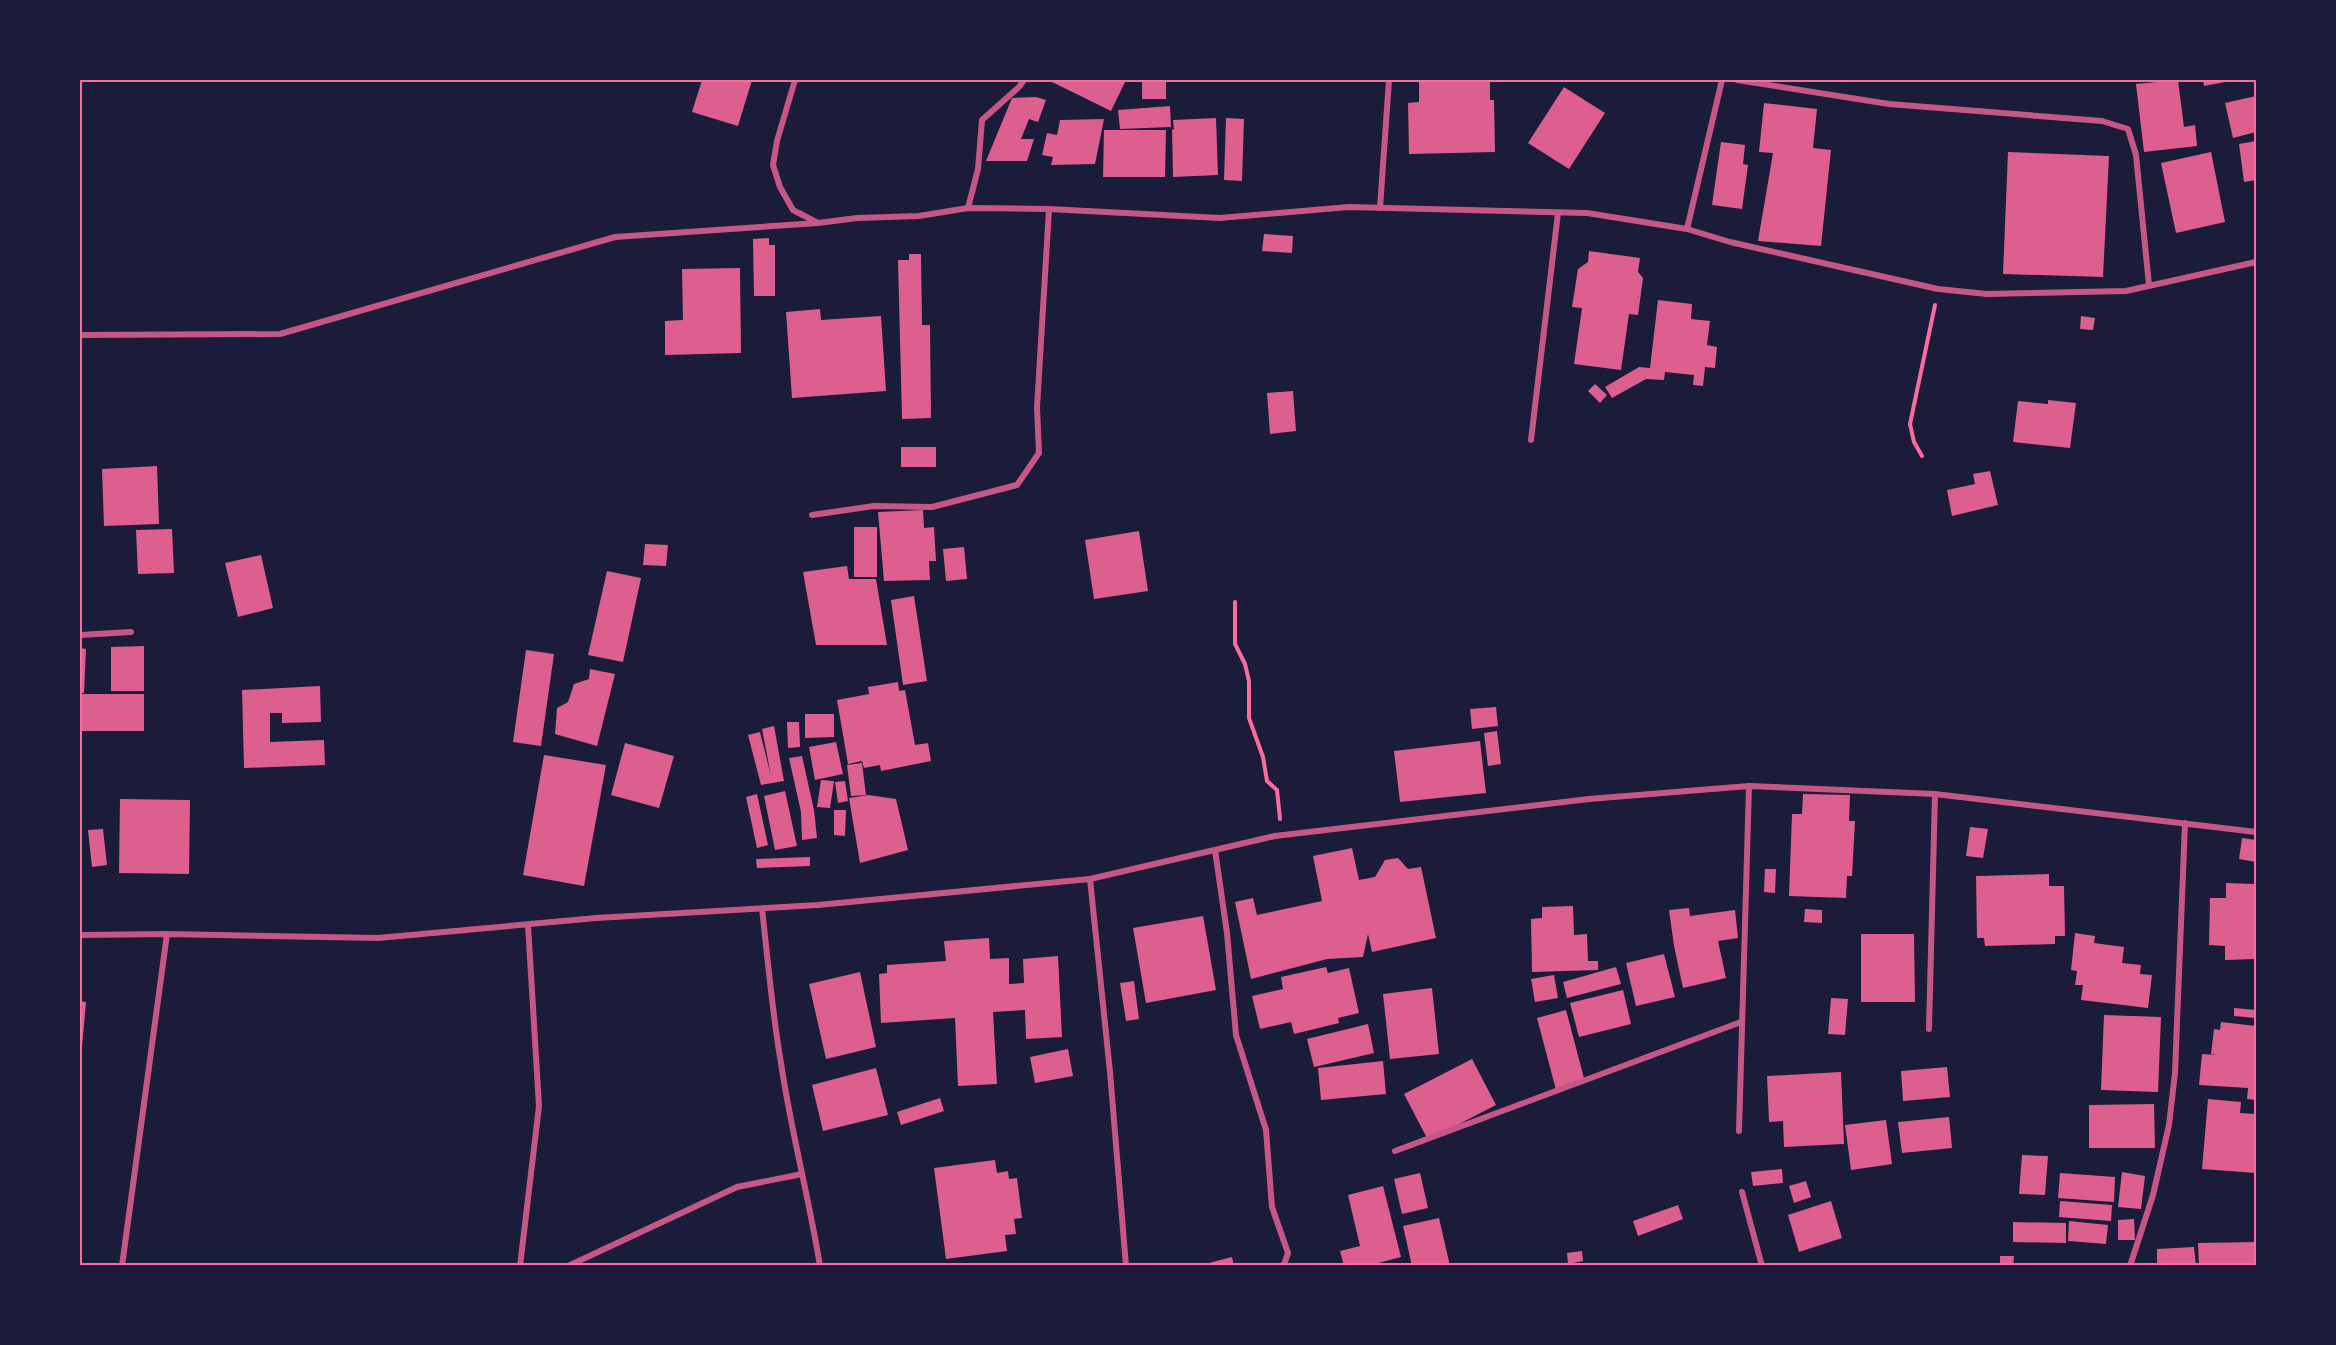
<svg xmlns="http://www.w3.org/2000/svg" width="2336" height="1345" viewBox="0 0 2336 1345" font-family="Ubuntu,sans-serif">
	<rect width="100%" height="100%" fill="#1b1b3a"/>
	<g fill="#dd5f8e">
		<path d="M702 80H752L738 126 692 112Z"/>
		<path d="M1053 80H1126L1111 111 1052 82Z"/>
		<rect x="1142" y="80" width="24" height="19"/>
		<path d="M1419 80H1490V100H1494L1495 152 1409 154 1408 103 1419 102Z"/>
		<path d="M2178 80 2184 127 2195 125 2197 146 2144 152 2136 84Z"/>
		<path d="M2203 80H2224L2225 82 2204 86Z"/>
		<path d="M1564 87 1605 113 1569 169 1528 143Z"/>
		<path d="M2256 96V132L2233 138 2225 103Z"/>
		<path d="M1036 97 1046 100 1038 122 1029 119 1021 139H1034L1027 161H986L1012 98Z"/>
		<path d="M1764 103 1817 109 1813 148 1831 150 1821 246 1758 241 1773 153 1759 152Z"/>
		<path d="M1170 106 1171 127 1120 129 1118 110Z"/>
		<path d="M1216 118 1218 175 1173 177 1172 129 1174 130 1173 120Z"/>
		<path d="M1226 118 1244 119 1242 181 1224 180Z"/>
		<path d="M1104 119 1095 164 1051 165 1053 157 1042 155 1047 133 1057 135 1060 120Z"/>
		<path d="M1104 130H1166L1165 177H1103Z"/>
		<path d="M2256 141V180L2244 182 2239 144Z"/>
		<path d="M1721 142 1745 145 1743 164 1748 165 1742 209 1712 205Z"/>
		<path d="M2008 152 2109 156 2103 277 2003 274Z"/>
		<path d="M2211 152 2225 222 2176 233 2161 163Z"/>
		<path d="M1264 234 1293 236 1292 253 1262 251Z"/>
		<path d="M769 238V245H775V296H754L753 239Z"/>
		<path d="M1589 251 1640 258 1638 272 1643 278 1638 315 1629 314 1621 370 1574 364 1582 308 1572 307 1578 269 1588 262Z"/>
		<path d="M909 254H921L922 325H930L931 418 902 419 898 260H909Z"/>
		<path d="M740 268 741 353 665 355V321L683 320 682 269Z"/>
		<path d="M1658 300 1692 304 1691 319 1710 321 1707 345 1717 347 1715 368 1705 367 1703 386 1693 385 1694 375 1665 372 1664 380 1646 379 1612 398 1605 387 1639 367 1650 368Z"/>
		<path d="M820 309 821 320 881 316 886 391 792 398 786 312Z"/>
		<path d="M2081 316 2095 318 2093 330 2080 329Z"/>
		<path d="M1595 384 1607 395 1600 403 1588 391Z"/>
		<path d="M1293 391 1296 431 1270 434 1267 393Z"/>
		<path d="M2048 400 2076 403 2070 448 2013 442 2018 401 2048 404Z"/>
		<rect x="901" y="447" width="35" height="20"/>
		<path d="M157 466 159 524 104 526 102 469Z"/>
		<path d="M1990 471 1998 505 1952 516 1947 490 1975 484 1973 474Z"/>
		<path d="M923 510 924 528 934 527 936 561H929L930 580 884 581 878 512Z"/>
		<rect x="854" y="527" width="23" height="50"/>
		<path d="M172 529 174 573 138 574 136 530Z"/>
		<path d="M1139 531 1148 591 1094 599 1085 540Z"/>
		<path d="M645 544 668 545 666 566 643 565Z"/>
		<path d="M964 547 967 579 946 581 943 549Z"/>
		<path d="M261 555 273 608 238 617 225 563Z"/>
		<path d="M847 566 849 579H876L887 645H816L803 572Z"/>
		<path d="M607 571 641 578 623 662 588 655Z"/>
		<path d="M914 596 927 681 903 685 891 600Z"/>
		<path d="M144 646V691H111V647Z"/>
		<path d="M80 648 86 649 84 693H80Z"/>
		<path d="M526 650 554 654 541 746 513 742Z"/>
		<path d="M590 669 615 674 597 746 555 734 557 708 568 702 574 684 589 679Z"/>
		<path d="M898 682 899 691 905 690 915 745 928 743 931 761 881 771 880 765 864 768 862 761 848 764 837 700 869 694 868 687Z"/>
		<path d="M320 686 321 722 282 723V713H270V742L324 740 325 765 244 768 242 690Z"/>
		<rect x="80" y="694" width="64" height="37"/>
		<path d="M1496 707 1498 726 1472 729 1470 709Z"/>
		<path d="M805 714H834V737L805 738Z"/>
		<path d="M787 722H799L800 747 788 748Z"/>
		<path d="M774 726 784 781 761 785 748 735 760 732 771 776 762 729Z"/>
		<path d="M1497 731 1501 764 1488 766 1484 733Z"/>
		<path d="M1480 741 1486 793 1400 802 1394 751Z"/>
		<path d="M836 742 843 774 815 780 809 747Z"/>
		<path d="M625 743 674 756 659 808 611 795Z"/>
		<path d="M544 755 606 765 584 886 523 875Z"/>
		<path d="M802 756 814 810 817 838 802 840 801 812 789 758Z"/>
		<path d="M862 763 866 795 851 796 847 765Z"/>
		<path d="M821 780 834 781 830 808 817 807Z"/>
		<path d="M845 781 848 801 838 803 835 782Z"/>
		<path d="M785 791 797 846 775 850 764 796Z"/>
		<path d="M757 794 768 845 757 848 746 797Z"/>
		<path d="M1803 794 1850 795 1849 821H1855L1852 876H1847L1846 898 1789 896 1792 814H1802Z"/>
		<path d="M868 795 896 799 908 850 860 863 849 798Z"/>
		<path d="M120 799 190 800 189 874 119 873Z"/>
		<path d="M834 810H846L845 836 834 835Z"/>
		<path d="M1970 827 1988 829 1983 858 1966 856Z"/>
		<path d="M103 829 107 865 92 867 88 830Z"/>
		<path d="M2242 838 2256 840V862L2239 859Z"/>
		<path d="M1352 848 1359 880 1375 877 1385 860 1398 858 1408 869 1421 867 1436 938 1372 952 1368 934 1363 957 1327 959 1251 979 1235 902 1253 898 1257 915 1322 901 1313 856Z"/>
		<path d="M810 857V866L757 868 756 859Z"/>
		<path d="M1765 869H1776L1775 893 1764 892Z"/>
		<path d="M2049 874V886H2064L2065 936H2055V944L1985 946 1984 938H1977L1976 876Z"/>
		<path d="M2226 883 2256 884V959L2225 960V946L2209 945 2210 898H2226Z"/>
		<path d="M1573 906 1574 935 1587 934 1588 961H1598V970L1532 972 1531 919 1542 918V907Z"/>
		<path d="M1689 908 1690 916 1735 910 1738 938 1718 941 1726 978 1683 988 1674 946 1669 910Z"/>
		<path d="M1805 909 1822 910V923L1804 922Z"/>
		<path d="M1203 916 1216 990 1146 1003 1133 928Z"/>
		<path d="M2075 933 2095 936 2094 943 2124 947 2122 963 2141 965 2140 974 2152 975 2148 1008 2081 1000 2083 985H2075L2077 971 2071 970Z"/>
		<path d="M1861 934H1914L1915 1002H1861Z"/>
		<path d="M989 938 990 959 1009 958V984L1024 983 1023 959 1058 956 1062 1037 1026 1039 1025 1010 993 1012 997 1084 958 1086 955 1018 881 1023 879 974 887 973V965L946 961 944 941Z"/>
		<path d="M1664 954 1675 997 1636 1006 1626 963Z"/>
		<path d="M1326 967 1328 973 1349 968 1359 1013 1338 1018 1339 1023 1294 1034 1291 1022 1260 1029 1252 996 1283 989 1281 977Z"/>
		<path d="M1616 967 1621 984 1567 998 1563 982Z"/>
		<path d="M860 972 876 1047 826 1059 809 984Z"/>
		<path d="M1554 975 1558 998 1535 1002 1531 979Z"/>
		<path d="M1134 981 1139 1019 1126 1021 1120 983Z"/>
		<path d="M1432 988 1439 1054 1390 1059 1383 994Z"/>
		<path d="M1623 990 1631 1024 1579 1037 1570 1003Z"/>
		<path d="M1831 998 1848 999 1845 1035 1828 1034Z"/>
		<path d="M80 1001 86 1002 82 1047 80 1046Z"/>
		<path d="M2234 1008 2256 1010V1018L2234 1016Z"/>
		<path d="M1566 1010 1585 1082 1556 1090 1537 1018Z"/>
		<path d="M2104 1015 2161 1017 2158 1092 2101 1090Z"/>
		<path d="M2221 1022 2256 1026V1100L2247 1099 2248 1088 2199 1085 2202 1054 2217 1055 2211 1054 2214 1029 2220 1030Z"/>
		<path d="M1368 1024 1374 1053 1314 1067 1307 1039Z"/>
		<path d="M1068 1049 1073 1076 1035 1083 1030 1057Z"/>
		<path d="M1472 1059 1496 1105 1428 1140 1404 1094Z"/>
		<path d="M1383 1061 1386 1094 1321 1100 1318 1068Z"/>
		<path d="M1947 1067 1950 1097 1903 1101 1901 1071Z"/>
		<path d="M876 1068 888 1115 823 1131 812 1085Z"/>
		<path d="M1841 1072 1844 1144 1784 1147 1783 1121 1769 1122 1767 1076Z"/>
		<path d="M940 1098 944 1111 901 1125 897 1112Z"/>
		<path d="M2208 1099 2241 1102 2240 1113 2256 1114V1173L2202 1169Z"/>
		<path d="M2154 1104 2155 1148H2089V1105Z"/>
		<path d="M1949 1117 1952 1148 1902 1153 1898 1122Z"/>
		<path d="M1886 1120 1892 1164 1851 1170 1845 1125Z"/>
		<path d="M2022 1155 2048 1156 2045 1195 2019 1194Z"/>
		<path d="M995 1160 997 1173 1008 1171 1009 1179 1017 1178 1022 1218 1014 1219 1016 1234 1005 1235 1007 1251 946 1259 934 1168Z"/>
		<path d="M1782 1169 1783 1183 1753 1186 1751 1172Z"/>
		<path d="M2122 1172 2145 1176 2141 1209 2118 1207Z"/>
		<path d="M1420 1173 1428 1208 1402 1214 1394 1179Z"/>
		<path d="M2060 1173 2115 1177 2114 1202 2058 1198Z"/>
		<path d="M1806 1181 1811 1197 1794 1203 1789 1186Z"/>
		<path d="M1383 1186 1401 1257 1367 1266H1344L1340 1251 1360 1246 1348 1195Z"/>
		<path d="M1831 1201 1842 1238 1799 1252 1788 1215Z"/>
		<path d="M2060 1201 2112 1205 2111 1221 2059 1217Z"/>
		<path d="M1678 1205 1683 1219 1638 1236 1633 1221Z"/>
		<path d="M1439 1218 1450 1266H1412L1403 1226Z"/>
		<path d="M2134 1219 2135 1240H2118V1220Z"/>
		<path d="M2069 1221 2108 1225 2106 1244 2068 1241Z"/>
		<path d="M2013 1222 2066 1223V1243L2013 1242Z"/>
		<path d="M2256 1242V1266H2199L2198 1243Z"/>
		<path d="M2194 1247 2196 1266H2157V1249Z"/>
		<path d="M1582 1251 1583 1261 1568 1264 1567 1253Z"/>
		<path d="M2000 1256H2014L2013 1266H2000Z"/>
		<path d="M1232 1257 1234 1266H1201V1265Z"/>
	</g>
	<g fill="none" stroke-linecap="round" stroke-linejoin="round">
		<g stroke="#ff6b9d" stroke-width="4">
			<path d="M1922 456 1914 442 1910 424 1935 305"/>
			<path d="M1235 602V644L1245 664 1249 681V718L1263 757 1267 781 1277 790 1280 819"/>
		</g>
		<g stroke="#c65784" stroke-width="6">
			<path d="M795 80 777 141 773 165 780 187 793 210 818 223 857 218 919 216 968 208 1049 209 1220 218 1349 207 1587 213 1687 229 1730 242 1938 289 1987 294 2126 291 2256 262"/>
			<path d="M1737 80 1889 104 2102 121 2128 129 2136 155 2149 285"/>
			<path d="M968 208 978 169 982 120 1019 87 1024 80"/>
			<path d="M1380 208 1389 80"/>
			<path d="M1687 229 1722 80"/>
			<path d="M80 335 280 334 615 237 818 223"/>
			<path d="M1531 440 1558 213"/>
			<path d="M812 515 874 506 932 507 1017 485 1039 453 1037 408 1049 209"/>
			<path d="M80 635 131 632"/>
			<path d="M1215 850 1227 933 1236 1035 1266 1130 1272 1207 1288 1253 1284 1265 1280 1266"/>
			<path d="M1090 879 1110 1072 1126 1266"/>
			<path d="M762 909C768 960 772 1012 781 1063 791 1131 809 1198 820 1266"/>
			<path d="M80 935 167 934 378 938 596 918 818 905 1090 879 1275 836 1589 799 1749 786 1935 794 2256 832"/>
			<path d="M1929 1029 1935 794"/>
			<path d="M1739 1131 1749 786"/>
			<path d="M1395 1151 1741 1022"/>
			<path d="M1742 1192 1762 1266"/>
			<path d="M122 1266 167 934"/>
			<path d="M520 1266 539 1106 528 925"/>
			<path d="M568 1266 737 1187 802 1174"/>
			<path d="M2130 1266 2153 1195 2169 1125 2175 1073 2185 823"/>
		</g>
	</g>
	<rect width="2336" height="1345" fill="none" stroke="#1b1b3a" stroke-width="162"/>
	<rect x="81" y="81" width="2174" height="1183" fill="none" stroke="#ff6b9d" stroke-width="2"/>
</svg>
